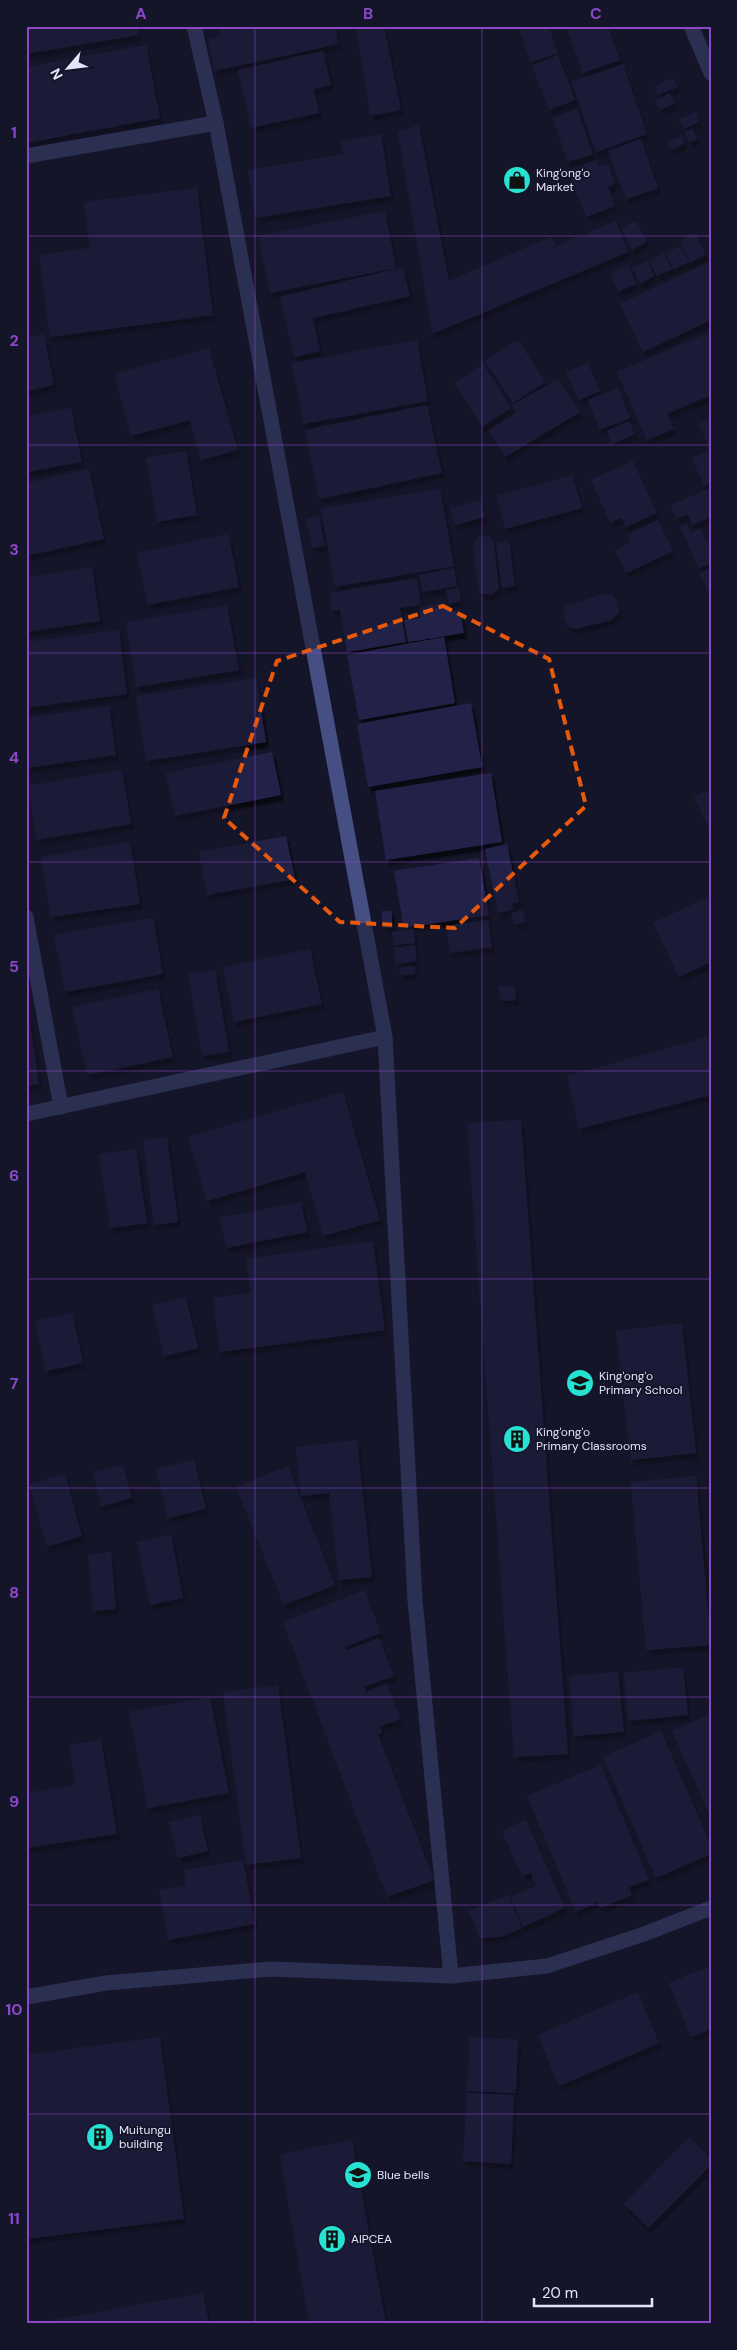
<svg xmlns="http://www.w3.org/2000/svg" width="737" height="2350" viewBox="0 0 737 2350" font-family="'DM Sans',sans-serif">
	<defs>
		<filter id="shadow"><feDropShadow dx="3" dy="5.5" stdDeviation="1" flood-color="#0009"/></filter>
	</defs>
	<rect width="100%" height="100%" fill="#15152a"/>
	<g fill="#242349" filter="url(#shadow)">
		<path d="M26 26H137L139 35 26 54Z"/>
		<path d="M218 26H335L339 44 215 71 208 39 221 36Z"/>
		<path d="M356 26H384L401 110 370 116Z"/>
		<path d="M518 26H549L558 53 531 62Z"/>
		<path d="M566 26H608L620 60 583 73Z"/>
		<path d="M146 45 160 118 26 143V67Z"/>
		<path d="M323 51 331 85 314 89 319 113 251 128 238 70Z"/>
		<path d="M558 55 575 100 549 110 532 65Z"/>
		<path d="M623 64 647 134 596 152 572 82Z"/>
		<path d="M674 78 678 87 658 95 654 86Z"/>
		<path d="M670 93 675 103 660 110 655 101Z"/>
		<path d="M577 109 593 154 568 162 553 118Z"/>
		<path d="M695 112 699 122 684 129 679 120Z"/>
		<path d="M419 125 449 281 551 237 557 246 616 221 628 252 432 334 398 132Z"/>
		<path d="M692 128 697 139 690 142 685 132Z"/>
		<path d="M381 134 391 196 256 218 248 170 343 154 341 141Z"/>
		<path d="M681 136 685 143 671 150 667 143Z"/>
		<path d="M641 139 658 188 626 199 608 151Z"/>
		<path d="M596 160 599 167 608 164 615 184 608 187 615 206 586 217 568 171Z"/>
		<path d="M197 188 213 315 50 337 39 255 90 248 84 202Z"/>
		<path d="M385 211 396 268 270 293 258 236Z"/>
		<path d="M636 221 647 242 632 250 621 228Z"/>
		<path d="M695 233 706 255 690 262 680 240Z"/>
		<path d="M681 246 689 262 674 269 666 253Z"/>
		<path d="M664 253 672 269 657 276 649 261Z"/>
		<path d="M647 261 654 276 640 284 632 268Z"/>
		<path d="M711 261V320L643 352 620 304Z"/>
		<path d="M628 265 636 284 618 292 610 274Z"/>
		<path d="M403 267 410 296 313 318 320 351 294 357 280 297Z"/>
		<path d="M711 332V395L667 414 674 429 647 440 617 372Z"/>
		<path d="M44 334 54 385 26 391V338Z"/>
		<path d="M417 340 428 401 304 424 292 363Z"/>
		<path d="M518 340 545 382 513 403 485 361Z"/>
		<path d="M209 348 238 450 201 460 190 420 131 436 114 374Z"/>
		<path d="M588 363 600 391 579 400 566 372Z"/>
		<path d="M483 364 511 408 482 427 454 383Z"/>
		<path d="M558 379 580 412 505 457 489 430 517 412 512 405Z"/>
		<path d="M618 388 630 418 600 430 588 400Z"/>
		<path d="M427 405 442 473 319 499 305 430Z"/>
		<path d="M71 408 82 462 26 472V416Z"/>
		<path d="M711 419V483L704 486 692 458 710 450 699 424Z"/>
		<path d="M629 421 635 434 612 444 607 431Z"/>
		<path d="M186 451 197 515 157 522 146 458Z"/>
		<path d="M633 461 657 513 626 527 622 518 610 523 591 480Z"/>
		<path d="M89 469 104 539 26 556V483Z"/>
		<path d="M572 475 582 508 505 529 497 496Z"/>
		<path d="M711 488V517L693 525 687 514 677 519 671 505Z"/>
		<path d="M440 489 454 566 335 587 321 509Z"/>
		<path d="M481 500 485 517 455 525 450 508Z"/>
		<path d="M319 516 325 546 312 548 306 519Z"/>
		<path d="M658 520 673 551 626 573 615 550 631 542 628 534Z"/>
		<path d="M687 524 691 533 700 528 706 542 711 540V563L699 568 680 527Z"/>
		<path d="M228 534 239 587 148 605 137 553Z"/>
		<path d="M480 536 490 537 494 543 499 589 491 595 480 593 478 586 473 544Z"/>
		<path d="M509 541 515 586 502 588 496 543Z"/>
		<path d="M92 567 100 621 26 632V578Z"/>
		<path d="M711 567V597L700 573Z"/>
		<path d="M454 568 457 586 423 592 419 575Z"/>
		<path d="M417 578 421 605 400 608 406 642 347 652 340 610 332 611 330 593Z"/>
		<path d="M459 588 461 601 449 604 446 590Z"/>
		<path d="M603 594 613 595 618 603 619 613 612 620 575 629 568 626 563 615 566 606Z"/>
		<path d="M447 603 449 612 460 610 464 633 408 642 404 620 421 618 419 607Z"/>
		<path d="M227 605 239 670 136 687 126 622Z"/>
		<path d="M119 630 127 694 26 708V642Z"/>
		<path d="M444 637 455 703 359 720 347 655Z"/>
		<path d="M256 678 266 742 146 761 136 696Z"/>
		<path d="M471 703 482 767 368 787 357 724Z"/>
		<path d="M109 706 116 755 27 768 26 718Z"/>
		<path d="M272 752 281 795 175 816 166 773Z"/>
		<path d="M122 770 131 824 37 840 28 786Z"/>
		<path d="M491 773 502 842 386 860 375 791Z"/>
		<path d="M711 789V833L694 797Z"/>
		<path d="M286 836 295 879 207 895 199 852Z"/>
		<path d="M130 842 140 904 51 917 41 857Z"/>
		<path d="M507 844 519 902 512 903 513 910 498 913 485 849Z"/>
		<path d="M479 858 489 915 404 928 394 871Z"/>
		<path d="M711 896V962L679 977 653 923Z"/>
		<rect x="382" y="911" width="10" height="17"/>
		<path d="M523 911 526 922 515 925 511 913Z"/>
		<path d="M153 918 163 974 65 992 54 935Z"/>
		<path d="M488 920 492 947 450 953 447 926Z"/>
		<path d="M413 929 415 943 394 945 392 932Z"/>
		<path d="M415 945 417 961 396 964 394 948Z"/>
		<path d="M310 949 322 1004 234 1022 223 967Z"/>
		<path d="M414 966 415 974 400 975 399 968Z"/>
		<path d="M215 970 229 1052 202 1056 188 974Z"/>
		<path d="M499 986H515L516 1000 500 1001Z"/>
		<path d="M158 989 173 1057 87 1075 72 1007Z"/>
		<path d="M29 1016 39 1084 26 1086V1017Z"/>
		<path d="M711 1036V1095L579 1129 567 1076Z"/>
		<path d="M343 1092 380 1220 323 1236 305 1172 207 1201 188 1137Z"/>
		<path d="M521 1120 568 1754 514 1757 467 1123Z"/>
		<path d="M167 1137 178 1222 154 1225 143 1140Z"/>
		<path d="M136 1149 147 1223 110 1228 99 1154Z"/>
		<path d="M301 1202 307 1232 226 1248 220 1218Z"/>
		<path d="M373 1241 385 1330 220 1352 213 1298 251 1293 246 1259Z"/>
		<path d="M186 1297 198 1348 164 1356 152 1305Z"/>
		<path d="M72 1313 83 1363 46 1371 35 1321Z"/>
		<path d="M682 1323 696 1453 631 1460 616 1331Z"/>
		<path d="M357 1440 372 1577 339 1580 329 1493 301 1496 296 1447Z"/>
		<path d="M194 1460 206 1509 168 1518 156 1469Z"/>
		<path d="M123 1465 132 1498 101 1506 93 1472Z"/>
		<path d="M288 1466 335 1585 284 1605 236 1487Z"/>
		<path d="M65 1474 82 1536 47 1547 29 1484Z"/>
		<path d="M696 1476 711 1645 646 1650 631 1482Z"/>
		<path d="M171 1535 183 1598 150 1605 137 1542Z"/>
		<path d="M111 1552 116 1609 93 1611 88 1555Z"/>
		<path d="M365 1590 381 1633 345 1647 346 1650 379 1638 394 1676 364 1687 366 1692 387 1683 401 1719 380 1726 382 1733 378 1734 434 1880 387 1897 283 1622Z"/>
		<path d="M683 1667 688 1715 628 1721 624 1673Z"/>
		<path d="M618 1672 624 1732 574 1736 569 1676Z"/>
		<path d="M278 1685 301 1858 246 1865 223 1692Z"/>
		<path d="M210 1697 229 1793 148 1808 129 1712Z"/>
		<path d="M711 1714V1818L672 1731Z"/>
		<path d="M661 1731 711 1845V1854L656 1878 603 1757Z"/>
		<path d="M101 1740 117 1834 26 1848V1793L76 1785 69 1745Z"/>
		<path d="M601 1765 649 1880 629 1887 632 1895 600 1908 598 1902 576 1912 527 1796Z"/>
		<path d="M200 1815 208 1851 178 1858 169 1822Z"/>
		<path d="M526 1820 565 1908 523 1927 511 1897 536 1886 531 1873 522 1876 502 1831Z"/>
		<path d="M243 1860 255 1924 168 1940 159 1890 186 1885 184 1870Z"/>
		<path d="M508 1895 522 1928 501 1937 480 1938 469 1911Z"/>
		<path d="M711 1966V2029L691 2037 669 1983Z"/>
		<path d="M638 1992 659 2043 559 2086 538 2035Z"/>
		<path d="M160 2037 184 2219 26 2239V2055Z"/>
		<path d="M470 2037 518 2040 516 2093 467 2091Z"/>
		<path d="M467 2093 514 2095 511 2164 463 2161Z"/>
		<path d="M689 2137 711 2159V2165L648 2228 624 2204Z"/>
		<path d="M352 2140 386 2324H309L280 2154Z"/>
		<path d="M203 2293 209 2324H38V2323Z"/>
	</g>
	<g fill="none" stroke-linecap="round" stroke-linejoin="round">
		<g stroke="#464f83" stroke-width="15">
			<path d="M691 26 711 73"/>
			<path d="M26 156 216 123"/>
			<path d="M26 917 61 1107"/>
			<path d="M385 1037 415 1600 451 1976"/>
			<path d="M26 1114 385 1037 216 123 194 26"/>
			<path d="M26 1997 106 1983 271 1969 451 1976 547 1966 644 1934 711 1908"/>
		</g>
	</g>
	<path d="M0 0H737V2350H0ZM443 606 549 659 586 806 455 928 340 922 224 818 277 661Z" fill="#15152a" fill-opacity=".55" fill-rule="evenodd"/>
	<path fill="none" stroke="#e8590c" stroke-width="4" stroke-dasharray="10 6" stroke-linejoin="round" d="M443 606 549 659 586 806 455 928 340 922 224 818 277 661Z"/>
	<path fill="none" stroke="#8a48c8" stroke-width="1" stroke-opacity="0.55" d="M255 26V2324M482 26V2324M26 236H711M26 445H711M26 653H711M26 862H711M26 1071H711M26 1279H711M26 1488H711M26 1697H711M26 1905H711M26 2114H711"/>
	<defs>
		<g id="shop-disc" transform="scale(1.4375)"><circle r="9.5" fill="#27e2d3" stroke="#15152a"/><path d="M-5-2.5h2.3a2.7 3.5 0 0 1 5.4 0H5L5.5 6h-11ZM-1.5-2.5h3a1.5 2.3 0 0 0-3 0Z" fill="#111"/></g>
		<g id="school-disc" transform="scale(1.4375)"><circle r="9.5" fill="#27e2d3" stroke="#15152a"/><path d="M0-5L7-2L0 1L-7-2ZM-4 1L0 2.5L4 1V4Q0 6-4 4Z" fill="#111"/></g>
		<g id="building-disc" transform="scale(1.4375)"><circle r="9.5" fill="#27e2d3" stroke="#15152a"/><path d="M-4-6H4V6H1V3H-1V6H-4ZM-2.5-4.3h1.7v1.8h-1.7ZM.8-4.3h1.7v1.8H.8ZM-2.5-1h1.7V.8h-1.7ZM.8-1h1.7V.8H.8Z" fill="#111"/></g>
	</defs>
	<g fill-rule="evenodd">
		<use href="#shop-disc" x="517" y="180"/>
		<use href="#school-disc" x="580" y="1383"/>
		<use href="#building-disc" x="517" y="1439"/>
		<use href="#building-disc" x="100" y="2137"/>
		<use href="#school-disc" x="358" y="2175"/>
		<use href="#building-disc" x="332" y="2239"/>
	</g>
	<g text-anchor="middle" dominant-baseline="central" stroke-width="4" stroke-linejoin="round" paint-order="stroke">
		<g font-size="12" fill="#e2e4fb" stroke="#15152a" text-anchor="start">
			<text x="536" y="173">King'ong'o<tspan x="536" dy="14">Market</tspan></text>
			<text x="599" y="1376">King'ong'o<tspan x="599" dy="14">Primary School</tspan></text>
			<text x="536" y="1432">King'ong'o<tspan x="536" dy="14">Primary Classrooms</tspan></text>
			<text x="119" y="2130">Muitungu<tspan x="119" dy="14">building</tspan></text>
			<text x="377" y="2175">Blue bells</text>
			<text x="351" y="2239">AIPCEA</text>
		</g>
	</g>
	<rect width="737" height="2350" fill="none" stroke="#15152a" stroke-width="55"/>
	<g transform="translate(68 68) rotate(242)" stroke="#15152a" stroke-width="4" paint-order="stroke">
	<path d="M0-4L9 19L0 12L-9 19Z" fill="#e2e4fb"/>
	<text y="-8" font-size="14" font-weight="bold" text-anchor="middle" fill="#e2e4fb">N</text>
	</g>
	<path d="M534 2298v8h118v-8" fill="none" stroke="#e2e4fb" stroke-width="2.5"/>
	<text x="542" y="2298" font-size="15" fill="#e2e4fb" stroke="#15152a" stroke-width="4" paint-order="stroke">20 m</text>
	<rect x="28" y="28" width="682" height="2294" fill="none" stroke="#8a48c8" stroke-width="2"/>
	<g font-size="16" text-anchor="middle" font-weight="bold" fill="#8a48c8">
		<text x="141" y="19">A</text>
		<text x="368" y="19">B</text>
		<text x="596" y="19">C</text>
		<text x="14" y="138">1</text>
		<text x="14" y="346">2</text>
		<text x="14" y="555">3</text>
		<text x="14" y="763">4</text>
		<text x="14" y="972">5</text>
		<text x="14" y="1181">6</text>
		<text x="14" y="1389">7</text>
		<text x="14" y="1598">8</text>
		<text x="14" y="1807">9</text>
		<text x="14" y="2015">10</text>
		<text x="14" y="2224">11</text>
	</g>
</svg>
